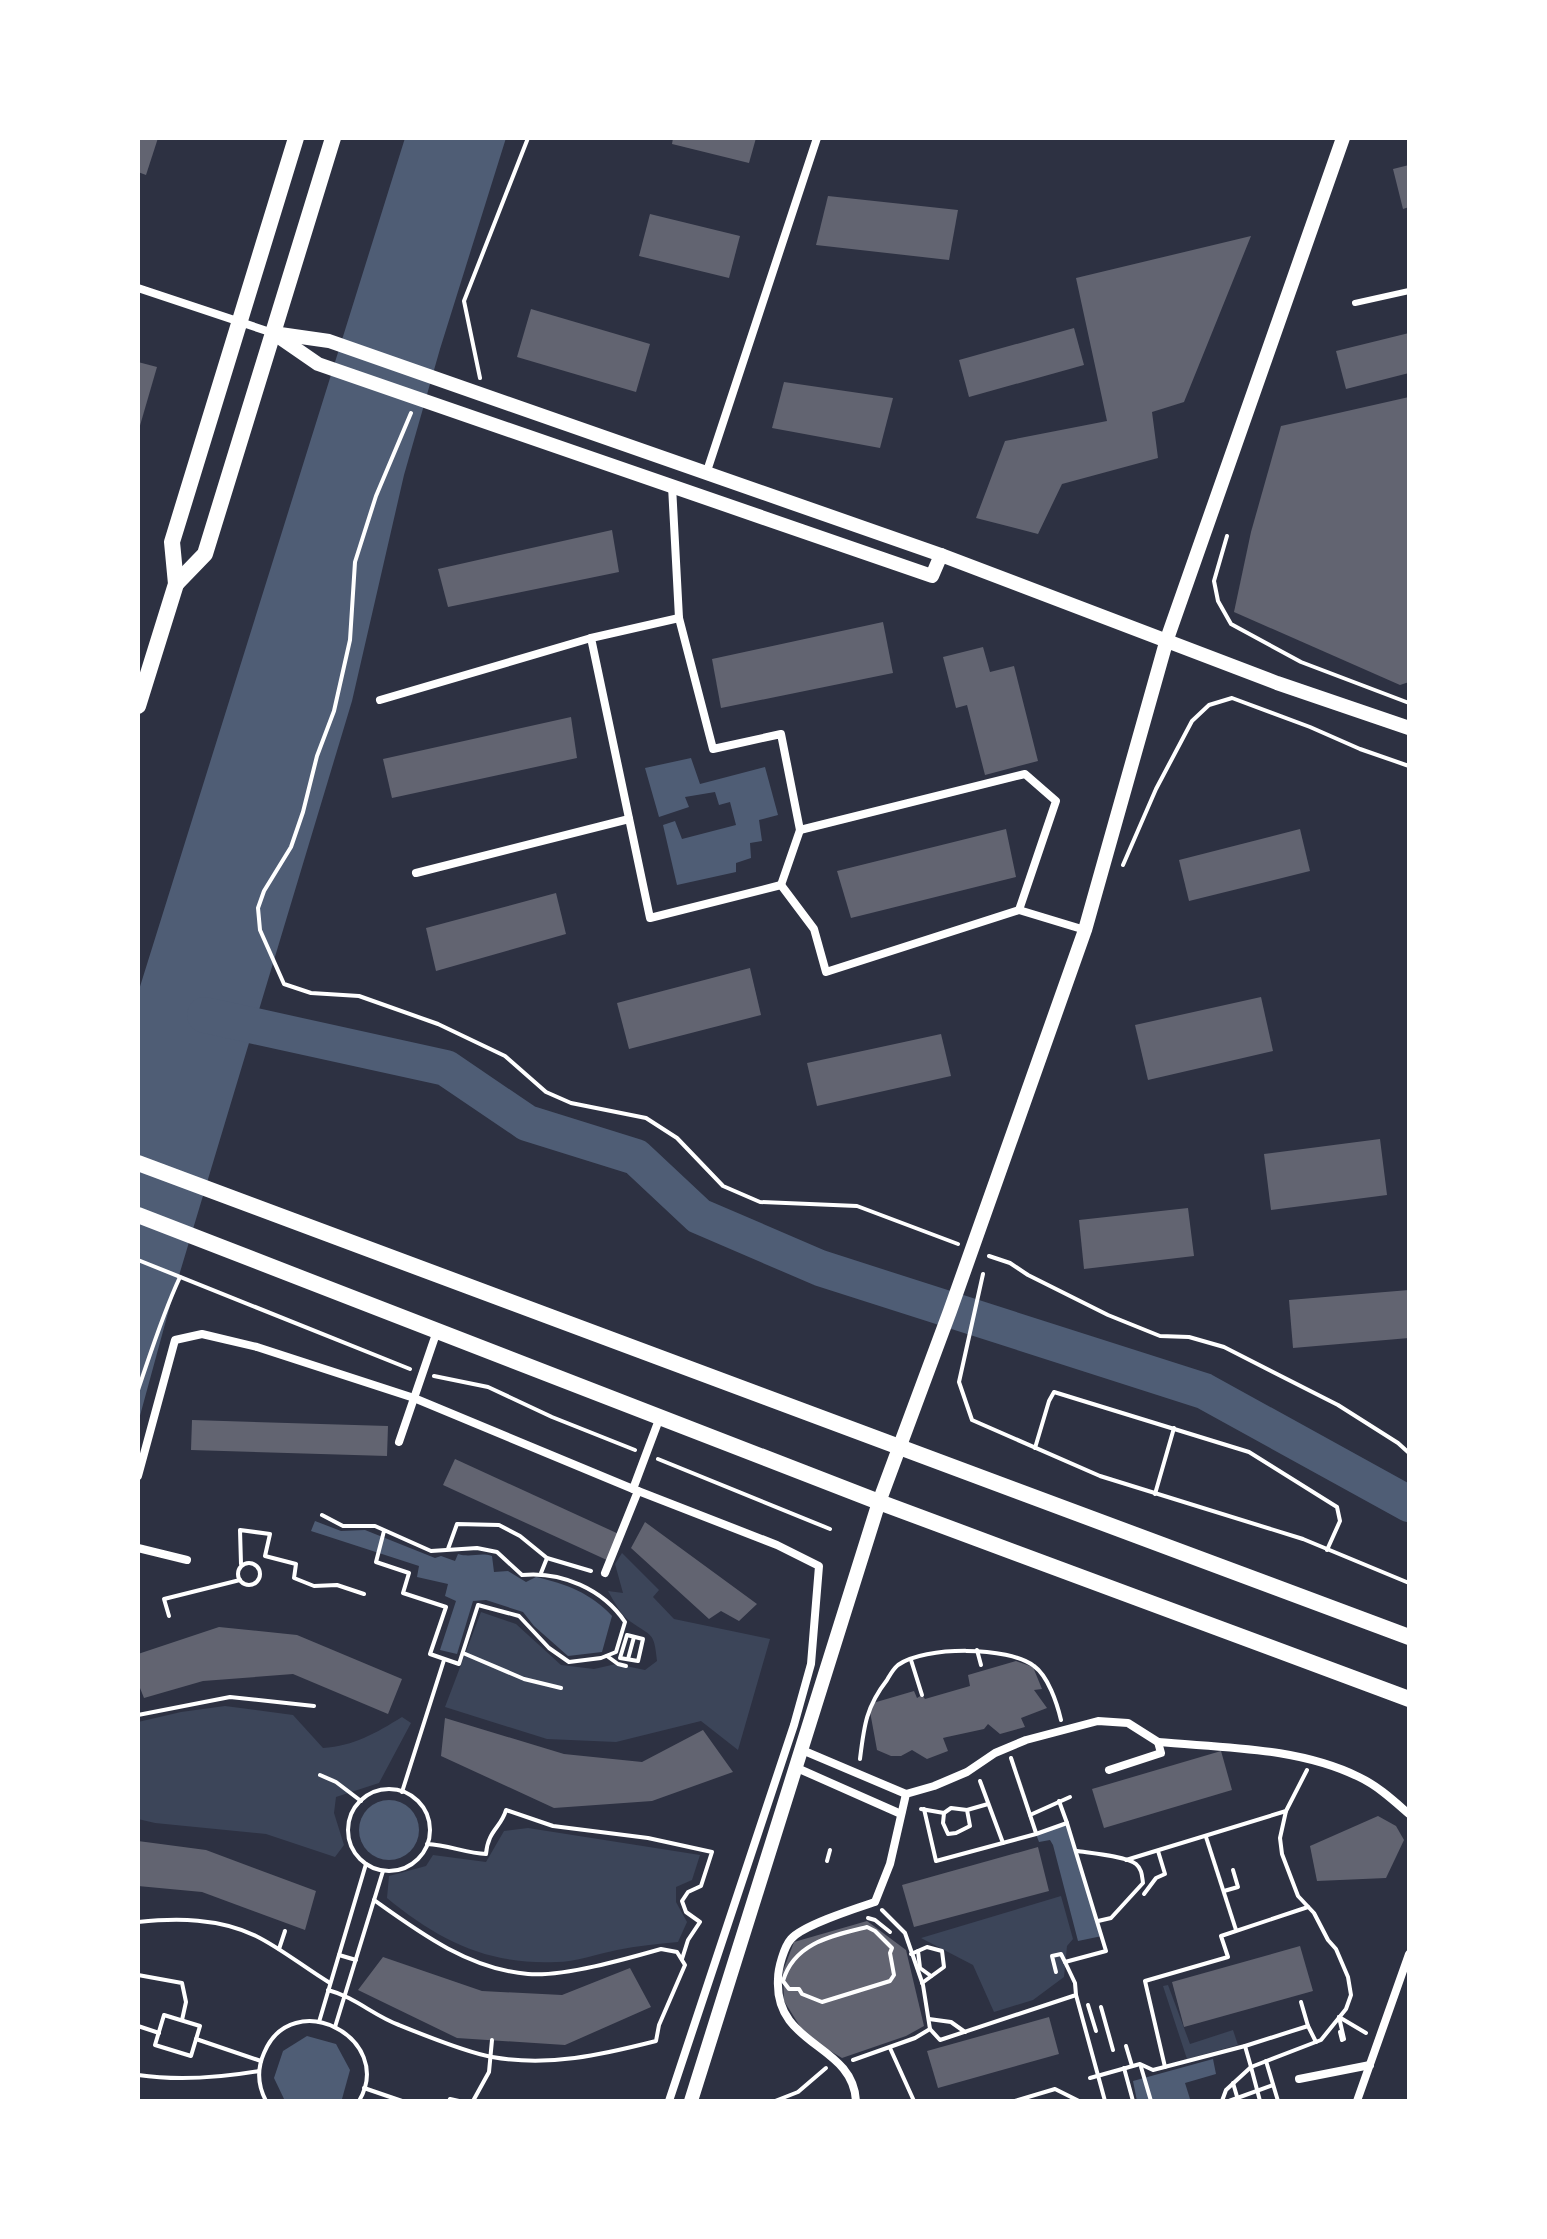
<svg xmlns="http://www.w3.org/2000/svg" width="1547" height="2239" viewBox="0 0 1547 2239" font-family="'Exo 2',sans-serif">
	<rect width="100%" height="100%" fill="#2d3142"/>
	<g fill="#3c4559">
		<path d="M622 1553 659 1590 653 1597 674 1619 770 1639 738 1750 701 1721 616 1742 547 1739 445 1707 481 1612 516 1624 561 1665 594 1669 616 1664 645 1670 657 1661C654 1631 652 1637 631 1622 621 1616 614 1601 608 1591L623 1593 615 1564Z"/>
		<path d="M225 1706 293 1715 323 1748C354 1746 376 1733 402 1717L411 1723 379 1783 336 1797 334 1813 344 1845 335 1857 266 1834 155 1823 138 1819V1722L181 1712Z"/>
		<path d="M528 1828 700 1855 692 1880 676 1887V1902L687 1922 678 1942C657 1944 637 1946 617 1950 597 1954 576 1962 556 1962 487 1965 438 1940 387 1898L389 1876 426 1866 433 1855 486 1862 504 1831Z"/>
		<path d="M1061 1896 1073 1939 1067 1946 1064 1977 1033 2000 994 2012 973 1965 921 1938Z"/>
		<path d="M1168 1985 1190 2044 1233 2030 1238 2045 1187 2059 1163 1986Z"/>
	</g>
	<g fill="#4f5d75">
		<path d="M405 138H506L440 349 404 475 352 701 171 1302 138 1423V993Z"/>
		<path d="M691 758 700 784 765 767 778 815 759 820 762 841 750 843 751 858 736 863V872L677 885 663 825 675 821 682 839 736 825 730 802 719 805 715 792 685 797 689 807 659 817 645 768Z"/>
		<path d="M315 1521 341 1531 365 1530 435 1558 441 1556 455 1561 458 1554C471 1558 480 1552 492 1556L494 1572 508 1571 526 1582 536 1577C566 1584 591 1593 612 1616L602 1652 568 1656 534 1626 523 1612 486 1600 473 1601 457 1654 440 1650 456 1601 445 1596 448 1584 417 1577 419 1566 311 1531Z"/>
		<circle cx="389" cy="1830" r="30"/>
		<path d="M1067 1823 1102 1936 1078 1941 1053 1845 1050 1840 1039 1842 1036 1834Z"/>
		<path d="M307 2036 336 2044 350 2070 342 2099 339 2101H285L274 2078 283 2051Z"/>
		<path d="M1213 2059 1216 2074 1185 2083 1190 2099 1137 2101 1133 2081Z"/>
	</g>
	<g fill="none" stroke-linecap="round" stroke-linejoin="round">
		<path stroke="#4f5d75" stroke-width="36" d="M205 1015 446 1068 527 1123 636 1157 699 1216 820 1268 1204 1391 1409 1504"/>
	</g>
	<g fill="#626471">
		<path d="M138 138H158L146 175 138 172Z"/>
		<path d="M673 138H756L749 163 672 144Z"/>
		<path d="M1409 165V207L1403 209 1393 169Z"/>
		<path d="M828 196 958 210 949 260 816 245Z"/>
		<path d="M650 214 740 236 729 278 639 256Z"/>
		<path d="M1251 236 1184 402 1152 412 1158 458 1062 484 1038 534 976 518 1005 441 1107 421 1076 278Z"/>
		<path d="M531 309 650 344 636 392 517 357Z"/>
		<path d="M1074 328 1084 365 969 397 959 360Z"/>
		<path d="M1409 333V373L1346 389 1336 351Z"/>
		<path d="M138 362 157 367 139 429H138Z"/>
		<path d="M784 382 893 398 880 448 772 428Z"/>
		<path d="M1409 397V682L1400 685 1234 612 1251 532 1281 426Z"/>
		<path d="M612 530 619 572 448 607 438 569Z"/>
		<path d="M883 622 893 673 721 708 712 659Z"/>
		<path d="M983 647 990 672 1014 666 1038 761 985 775 967 705 956 708 943 657Z"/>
		<path d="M571 717 577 758 392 798 383 759Z"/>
		<path d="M1006 829 1016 877 851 918 837 871Z"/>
		<path d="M1300 829 1310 871 1189 901 1179 860Z"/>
		<path d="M556 893 566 934 436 971 426 928Z"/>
		<path d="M750 968 761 1015 629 1049 617 1003Z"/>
		<path d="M1261 997 1273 1051 1148 1080 1135 1025Z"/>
		<path d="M941 1034 951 1076 817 1106 807 1063Z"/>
		<path d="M1380 1139 1387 1195 1271 1210 1264 1154Z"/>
		<path d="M1188 1208 1194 1256 1084 1269 1079 1220Z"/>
		<path d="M1409 1290V1338L1293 1348 1289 1300Z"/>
		<path d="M192 1420 388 1426 387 1456 191 1450Z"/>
		<path d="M455 1459 621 1535 609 1561 443 1485Z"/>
		<path d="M645 1522 757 1604 739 1621 721 1611 709 1619 631 1548Z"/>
		<path d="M219 1627 297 1635 402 1679 388 1714 293 1674 203 1681 144 1698 138 1683V1654Z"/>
		<path d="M1016 1661 1033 1667 1042 1689 1034 1690 1047 1708 1021 1718 1025 1727 1000 1734 988 1724 984 1729 947 1737 943 1738 948 1751 927 1759 912 1750 901 1756H891L877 1750 869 1706 873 1703 914 1691 917 1698 922 1695 925 1699 970 1686 968 1675Z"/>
		<path d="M445 1718 564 1754 642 1762 703 1730 733 1772 652 1801 554 1808 441 1756Z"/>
		<path d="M1221 1751 1232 1790 1104 1828 1092 1789Z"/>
		<path d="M1378 1816 1396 1826 1404 1840 1386 1878 1317 1881 1310 1846Z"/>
		<path d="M138 1841 206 1850 316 1891 305 1930 202 1892 138 1886Z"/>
		<path d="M1038 1847 1049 1891 914 1927 902 1885Z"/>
		<path d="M867 1921 906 1950 924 2026 906 2036 842 2058 817 2043 801 2028 784 2001 783 1971 794 1942Z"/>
		<path d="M1300 1946 1313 1991 1184 2027 1172 1982Z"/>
		<path d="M383 1957 482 1991 562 1995 630 1968 651 2007 565 2045 457 2038 358 1990Z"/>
		<path d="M1049 2017 1059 2054 938 2088 927 2051Z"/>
	</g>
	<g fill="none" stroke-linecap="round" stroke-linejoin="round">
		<g stroke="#fff" stroke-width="4">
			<path d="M480 378 464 301 528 138"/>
			<path d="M411 413 376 496 355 562 350 640 334 711 317 756 303 812 291 847 264 891 258 908 260 930 284 984 311 993 359 996 438 1024 505 1056 546 1092 571 1103 646 1118 677 1138 723 1186 760 1202 857 1206 958 1244"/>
			<path d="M1227 536 1214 581 1218 601 1231 624 1301 662 1409 703"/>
			<path d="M1123 865 1156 789 1192 721 1209 705 1232 698 1310 727 1360 749 1409 766"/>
			<path d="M989 1256 1010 1263 1028 1275 1108 1315 1160 1336 1189 1337 1224 1347 1338 1405 1398 1443 1409 1453"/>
			<path d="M138 1260 410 1369"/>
			<path d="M983 1274 959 1382 972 1420 1100 1476 1303 1539 1409 1583"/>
			<path d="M434 1376 488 1387 552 1417 635 1450"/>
			<path d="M138 1390C151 1352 163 1313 180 1277"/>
			<path d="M1035 1448 1049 1401 1054 1392 1249 1452 1337 1507 1340 1521 1327 1550"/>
			<path d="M658 1459 830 1529"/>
			<path d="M1155 1494 1174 1428"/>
			<path d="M322 1515 343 1526H375L431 1551 477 1548 497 1552 522 1575C561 1571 603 1589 625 1622L616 1652 601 1658 569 1662 549 1648 519 1616 478 1605 459 1664 430 1654 446 1607 403 1593 409 1573 376 1562 384 1531"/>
			<path d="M448 1549 457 1524 499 1525 520 1536 547 1558 591 1571"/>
			<circle cx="249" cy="1574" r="11"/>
			<path d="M241 1564 240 1530 270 1534 265 1556 296 1564 294 1578 314 1586 337 1585 364 1594"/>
			<path d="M541 1573 547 1558"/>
			<path d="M169 1616 164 1599 240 1580"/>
			<path d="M627 1635 643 1639 638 1661 620 1658Z"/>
			<path d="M977 1650 981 1665"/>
			<path d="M463 1653 524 1679 561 1688"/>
			<path d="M607 1656 618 1664 626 1666"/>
			<path d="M628 1659 634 1637"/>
			<path d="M911 1660 922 1695"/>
			<path d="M138 1715 230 1697 314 1706"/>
			<path d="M1011 1758 1036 1833"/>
			<path d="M860 1759C864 1726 866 1707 887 1680 890 1675 893 1669 898 1665 925 1646 1008 1646 1034 1666 1048 1676 1057 1703 1061 1720"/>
			<path d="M320 1775 336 1782 361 1801"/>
			<path d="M980 1781 1003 1843"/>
			<circle cx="389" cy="1830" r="41"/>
			<path d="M402 1792 444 1660"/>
			<path d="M1059 1801 1067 1823"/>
			<path d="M951 1808 967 1810 970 1826 956 1833 948 1834 943 1823 944 1813Z"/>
			<path d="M921 1809 944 1813"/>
			<path d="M924 1809 936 1861 1036 1834 1067 1823 1106 1951 1065 1962 1075 1983 1076 1995 940 2040 930 2029"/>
			<path d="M967 1810 988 1804"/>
			<path d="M1030 1815 1070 1797"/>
			<path d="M1206 1837 1236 1930"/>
			<path d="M427 1844C448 1845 466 1853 486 1854 488 1830 501 1828 506 1810L553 1826 648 1838 712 1852 701 1886 688 1892 682 1901 686 1912 700 1922 688 1940 682 1959"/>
			<path d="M1077 1851C1090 1853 1126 1856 1136 1864 1142 1869 1142 1876 1143 1883L1111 1918 1098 1921"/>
			<path d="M1126 1860 1286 1811 1307 1770"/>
			<path d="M827 1861 830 1850"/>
			<path d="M1224 1891 1238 1887 1233 1870"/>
			<path d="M1144 1894 1156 1878 1165 1874 1158 1851"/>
			<path d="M868 1918 875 1920 890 1932"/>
			<path d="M138 1922C177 1918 219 1918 256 1936 282 1949 305 1968 330 1983"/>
			<path d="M867 1927 875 1931 892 1948 890 1953 894 1975 890 1981 822 2002 802 1994 799 1989H789L783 1981C794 1943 831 1936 867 1927Z"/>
			<path d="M279 1949 285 1931"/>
			<path d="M918 1951 920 1968 931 1976"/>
			<path d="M911 1954 927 1947 942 1951 944 1967 922 1983"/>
			<path d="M339 1955 356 1960"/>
			<path d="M1056 1972 1052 1956 1061 1954 1065 1962"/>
			<path d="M138 1975 182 1983 186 2002 182 2020"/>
			<path d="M328 1990C355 1997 374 2016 399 2025 426 2036 465 2052 492 2057 549 2067 601 2055 656 2041L659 2025 685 1965 677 1952 661 1949C626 1959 563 1977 528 1974 469 1969 420 1933 374 1900"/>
			<path d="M1076 1995 1105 2101"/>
			<path d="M1301 2002 1308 2026"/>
			<path d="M1088 2005 1096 2031"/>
			<path d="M1101 2007 1113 2050"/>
			<path d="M164 2015 200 2026 191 2056 155 2045Z"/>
			<path d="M1339 2017 1366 2033"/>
			<path d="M1339 2017 1344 2039 1342 2040 1340 2032"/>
			<path d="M929 2019 951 2022 965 2032"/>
			<path d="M319 2022 366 1864"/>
			<path d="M138 2026 159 2033"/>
			<path d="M335 2027 383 1871"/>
			<path d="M196 2039 261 2061"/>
			<path d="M1126 2046 1132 2066"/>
			<path d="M1245 2046 1308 2026 1316 2042"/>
			<path d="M890 2048 914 2101"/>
			<path d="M853 2060 915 2038 930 2029 923 1985 905 1933 882 1910"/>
			<path d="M1266 2061 1278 2101"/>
			<path d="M1141 2067 1151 2101"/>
			<path d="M1165 2067 1145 1981 1228 1957 1221 1936 1308 1907"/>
			<path d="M1124 2068 1133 2101"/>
			<path d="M138 2075C179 2081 218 2078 259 2071"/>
			<path d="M1090 2078 1140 2064 1153 2070 1245 2046 1251 2067 1321 2040 1346 2009 1351 1995 1348 1977 1336 1949 1328 1940 1314 1913 1298 1896 1282 1854 1280 1838 1286 1811"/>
			<path d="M1233 2083 1238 2100"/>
			<path d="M364 2088 402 2101"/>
			<path d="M266 2101C258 2086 257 2069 264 2053 292 1985 396 2038 359 2101"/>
			<path d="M449 2101 450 2099 459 2101"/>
			<path d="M473 2101 489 2072 492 2040"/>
			<path d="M775 2101 798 2092 826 2068"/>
			<path d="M1015 2101 1055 2089 1079 2101"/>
			<path d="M1222 2101 1226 2090 1251 2067 1260 2101"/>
			<path d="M1229 2101 1273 2085"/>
		</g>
		<path stroke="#fff" stroke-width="6" d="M1355 303 1409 291"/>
		<g stroke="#fff" stroke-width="8">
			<path d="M138 288 273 333"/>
			<path d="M706 474 817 138"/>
			<path d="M672 486 679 618 591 638 650 918 781 885 814 929 826 972 1019 910 1085 930"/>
			<path d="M679 618 713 749 781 734 800 830 1025 774 1056 801 1019 910"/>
			<path d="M380 700 591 638"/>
			<path d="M416 873 629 819"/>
			<path d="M781 885 800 830"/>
			<path d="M399 1442 437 1331"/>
			<path d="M138 1476 175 1340 202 1334 257 1347 414 1398 633 1489 777 1545 819 1566 811 1664 794 1725 669 2101"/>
			<path d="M633 1489 660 1417"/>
			<path d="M138 1548 187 1560"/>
			<path d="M605 1573 638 1491"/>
			<path d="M1158 1742C1225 1748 1298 1747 1359 1777 1378 1786 1394 1801 1409 1814"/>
			<path d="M802 1750 906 1794"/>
			<path d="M797 1768 901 1814"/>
			<path d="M1299 2079 1370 2065"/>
			<path d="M856 2101C853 2043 774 2047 778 1979 778 1968 784 1947 791 1939 803 1925 857 1908 875 1902L890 1864 906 1794 934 1786 967 1772 995 1753 1026 1740 1098 1721 1128 1723 1158 1742 1161 1753 1109 1770"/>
			<path d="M1357 2101 1409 1954"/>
		</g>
		<g stroke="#fff" stroke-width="14">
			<path d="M273 333 329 341 941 555 1277 683 1409 728"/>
			<path d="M276 335 318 364 932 576 941 555"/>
			<path d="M691 2101 879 1502 950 1311 1085 930 1167 639 1343 138"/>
		</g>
		<g stroke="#fff" stroke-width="16">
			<path d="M176 584 205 554 333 138"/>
			<path d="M138 706 176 584 172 542 296 138"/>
			<path d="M138 1163 1409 1637"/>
			<path d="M138 1215 879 1502 1409 1699"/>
		</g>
	</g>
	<rect width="1547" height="2239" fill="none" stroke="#ffffff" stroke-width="280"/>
</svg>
